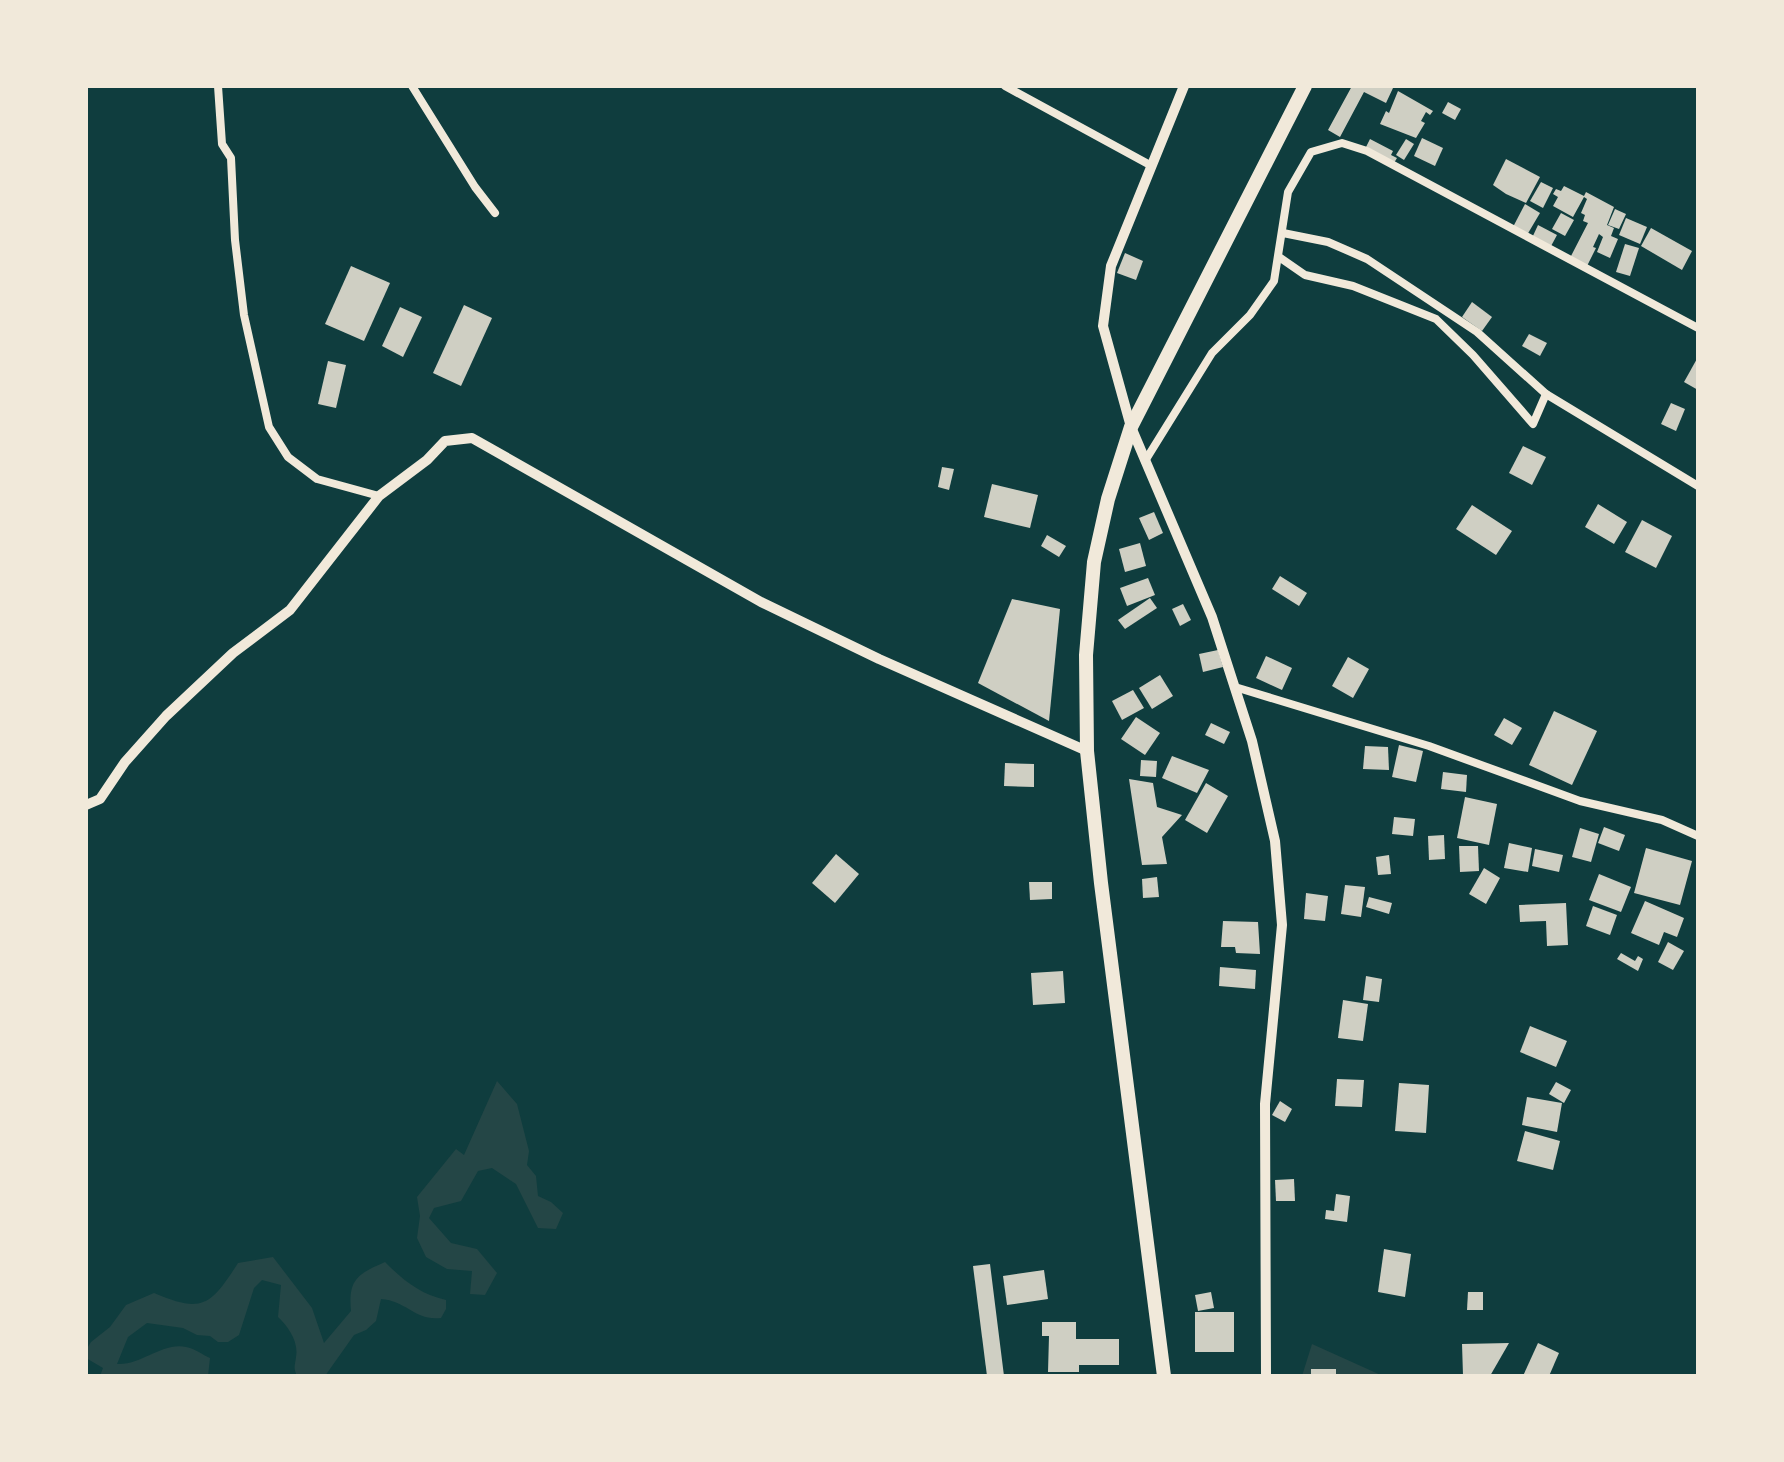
<svg xmlns="http://www.w3.org/2000/svg" width="1784" height="1462" viewBox="0 0 1784 1462" font-family="Quicksand,sans-serif">
	<rect width="100%" height="100%" fill="#0f3d3e"/>
	<g fill="#244646">
		<path d="M497 1081 517 1104 529 1151 527 1165 536 1176 538 1196 551 1202 563 1213 556 1229 538 1228 516 1184 492 1168 478 1171 461 1201 434 1208 429 1218 451 1243 477 1249 497 1273 485 1295 470 1294 472 1271 447 1269 426 1257 417 1238 420 1216 417 1197 456 1149 464 1155Z"/>
		<path d="M273 1257 312 1308 324 1343 351 1311C348 1279 358 1274 385 1262 404 1281 420 1294 446 1300V1309L441 1318C415 1321 407 1301 381 1299L376 1321 366 1330 354 1335 325 1376H297C293 1367 295 1366 296 1357 299 1342 288 1326 278 1317L281 1285 262 1280 254 1288 239 1335 228 1342H218L210 1336 197 1335 183 1328 147 1323 128 1337 117 1364C140 1366 162 1342 186 1347 194 1348 203 1355 210 1358L208 1376H100L103 1368 86 1358V1350L91 1342 110 1327 126 1305 154 1293C203 1314 211 1305 238 1263Z"/>
		<path d="M1312 1344 1383 1376H1302Z"/>
	</g>
	<g fill="#cfcfc3">
		<path d="M1352 86H1389L1393 88 1386 103 1364 92 1340 137 1328 130Z"/>
		<path d="M1398 91 1433 111 1430 115 1426 112 1421 121 1425 123 1416 138 1380 124 1386 111 1389 113Z"/>
		<path d="M1448 102 1461 109 1455 120 1442 113Z"/>
		<path d="M1422 138 1443 148 1435 166 1414 156Z"/>
		<path d="M1370 139 1393 151 1391 155 1397 158 1394 163 1365 149Z"/>
		<path d="M1406 139 1414 144 1404 160 1396 155Z"/>
		<path d="M1506 159 1540 177 1526 203 1506 194 1493 185Z"/>
		<path d="M1541 182 1553 188 1543 208 1530 201Z"/>
		<path d="M1564 186 1584 196 1586 192 1614 207 1607 225 1614 228 1611 236 1618 239 1610 258 1597 252 1603 237 1599 234 1593 247 1596 248 1587 266 1570 258 1588 223 1583 221 1585 215 1581 213 1587 199 1584 197 1573 217 1553 206 1558 197 1553 194 1556 189 1561 191Z"/>
		<path d="M1525 204 1540 213 1527 235 1513 227Z"/>
		<path d="M1615 209 1626 214 1619 229 1608 225Z"/>
		<path d="M1561 213 1574 220 1565 236 1552 229Z"/>
		<path d="M1626 218 1647 227 1640 244 1619 235Z"/>
		<path d="M1538 225 1557 235 1550 248 1532 238Z"/>
		<path d="M1651 228 1692 251 1682 270 1641 246Z"/>
		<path d="M1625 244 1639 248 1630 276 1616 272Z"/>
		<path d="M1125 253 1143 261 1136 280 1117 273Z"/>
		<path d="M351 266 390 283 364 341 325 324Z"/>
		<path d="M1472 302 1492 317 1482 331 1462 317Z"/>
		<path d="M464 305 492 318 461 386 433 373Z"/>
		<path d="M400 307 422 317 403 357 382 346Z"/>
		<path d="M1529 334 1547 343 1540 356 1522 346Z"/>
		<path d="M1698 357V390L1684 382Z"/>
		<path d="M328 361 346 365 336 408 318 404Z"/>
		<path d="M1671 403 1685 409 1676 431 1661 424Z"/>
		<path d="M1523 446 1546 457 1532 485 1509 473Z"/>
		<path d="M942 467 954 469 949 490 938 487Z"/>
		<path d="M992 484 1038 495 1030 528 984 517Z"/>
		<path d="M1598 504 1627 522 1614 544 1585 527Z"/>
		<path d="M1472 505 1512 531 1496 555 1456 529Z"/>
		<path d="M1154 512 1163 533 1149 540 1139 518Z"/>
		<path d="M1642 520 1672 536 1656 568 1625 552Z"/>
		<path d="M1047 535 1066 546 1059 557 1041 546Z"/>
		<path d="M1140 543 1146 566 1125 572 1119 549Z"/>
		<path d="M1280 576 1307 593 1299 606 1272 589Z"/>
		<path d="M1148 578 1155 595 1127 606 1120 588Z"/>
		<path d="M1150 598 1157 608 1125 629 1118 620Z"/>
		<path d="M1012 599 1060 609 1049 721 978 683Z"/>
		<path d="M1183 604 1191 620 1180 626 1172 609Z"/>
		<path d="M1218 650 1223 667 1203 672 1199 654Z"/>
		<path d="M1266 656 1292 668 1282 690 1256 678Z"/>
		<path d="M1348 657 1369 669 1353 698 1332 686Z"/>
		<path d="M1160 675 1173 696 1152 709 1139 688Z"/>
		<path d="M1133 690 1144 708 1122 720 1112 701Z"/>
		<path d="M1554 711 1597 731 1572 785 1529 765Z"/>
		<path d="M1136 717 1160 733 1145 755 1121 739Z"/>
		<path d="M1504 718 1522 728 1512 745 1494 735Z"/>
		<path d="M1211 723 1230 732 1224 744 1205 735Z"/>
		<path d="M1399 745 1423 751 1416 782 1392 777Z"/>
		<path d="M1365 746 1388 747 1389 770 1363 769Z"/>
		<path d="M1172 756 1209 770 1197 793 1162 778Z"/>
		<path d="M1141 760 1157 761 1156 777 1140 776Z"/>
		<path d="M1005 763 1034 764V787L1004 786Z"/>
		<path d="M1443 772 1467 775 1466 792 1441 789Z"/>
		<path d="M1129 779 1153 783 1157 807 1182 815 1162 837 1167 864 1142 865Z"/>
		<path d="M1206 783 1228 796 1207 833 1185 820Z"/>
		<path d="M1465 797 1497 804 1489 845 1457 838Z"/>
		<path d="M1394 817 1415 819 1413 836 1392 834Z"/>
		<path d="M1604 827 1625 835 1619 851 1598 843Z"/>
		<path d="M1580 828 1599 834 1591 862 1572 857Z"/>
		<path d="M1444 835 1445 859 1429 860 1428 836Z"/>
		<path d="M1509 843 1532 848 1528 872 1504 868Z"/>
		<path d="M1459 846H1478L1479 871 1460 872Z"/>
		<path d="M1646 848 1692 861 1680 905 1634 893Z"/>
		<path d="M1535 849 1563 855 1559 872 1532 866Z"/>
		<path d="M836 854 859 874 835 903 812 883Z"/>
		<path d="M1389 855 1391 874 1378 875 1376 857Z"/>
		<path d="M1484 868 1500 878 1486 904 1469 894Z"/>
		<path d="M1599 874 1631 887 1621 912 1589 900Z"/>
		<path d="M1157 877 1159 897 1143 898 1142 879Z"/>
		<path d="M1029 882H1052V899L1030 900Z"/>
		<path d="M1345 885 1365 887 1361 917 1341 914Z"/>
		<path d="M1306 893 1328 896 1325 921 1304 919Z"/>
		<path d="M1369 897 1392 903 1389 914 1366 907Z"/>
		<path d="M1645 901 1684 918 1677 937 1664 932 1659 945 1631 933Z"/>
		<path d="M1566 903 1568 945 1547 946 1546 921 1520 922 1519 905Z"/>
		<path d="M1593 906 1617 915 1610 935 1586 926Z"/>
		<path d="M1223 921 1258 922 1260 954 1236 953 1235 947H1221Z"/>
		<path d="M1668 942 1684 951 1673 970 1658 962Z"/>
		<path d="M1621 953 1635 961 1638 956 1643 959 1638 971 1617 959Z"/>
		<path d="M1220 967 1256 970 1255 989 1219 986Z"/>
		<path d="M1063 971 1065 1003 1033 1005 1031 973Z"/>
		<path d="M1366 976 1382 979 1379 1002 1363 1000Z"/>
		<path d="M1343 1000 1368 1004 1363 1041 1338 1038Z"/>
		<path d="M1530 1026 1567 1041 1556 1067 1520 1052Z"/>
		<path d="M1337 1079 1364 1080 1362 1107 1335 1106Z"/>
		<path d="M1556 1082 1571 1090 1564 1103 1549 1094Z"/>
		<path d="M1399 1083 1429 1085 1426 1133 1395 1131Z"/>
		<path d="M1527 1097 1562 1103 1557 1132 1522 1125Z"/>
		<path d="M1280 1101 1292 1109 1285 1122 1272 1115Z"/>
		<path d="M1525 1131 1560 1141 1553 1170 1517 1161Z"/>
		<path d="M1294 1179 1295 1201H1276L1275 1180Z"/>
		<path d="M1336 1194 1350 1196 1347 1222 1325 1219 1326 1210 1334 1211Z"/>
		<path d="M1384 1249 1411 1254 1405 1297 1378 1292Z"/>
		<path d="M990 1264 1004 1376H987L973 1266Z"/>
		<path d="M1044 1270 1048 1299 1007 1305 1003 1276Z"/>
		<path d="M1211 1292 1214 1308 1198 1311 1195 1295Z"/>
		<path d="M1468 1292H1483V1310H1467Z"/>
		<rect x="1195" y="1312" width="39" height="40"/>
		<path d="M1042 1322H1076V1339H1119V1365H1079V1372H1048L1049 1336H1042Z"/>
		<path d="M1509 1343 1490 1376H1463L1462 1344Z"/>
		<path d="M1538 1343 1559 1353 1549 1376H1523Z"/>
		<rect x="1311" y="1369" width="25" height="7"/>
	</g>
	<g fill="none" stroke-linecap="round" stroke-linejoin="round">
		<g stroke="#f1e9da" stroke-width="8">
			<path d="M218 86 222 144 231 158 235 240 244 315 269 427 288 457 317 479 379 496"/>
			<path d="M412 86 475 187 495 213"/>
			<path d="M1005 86 1150 165"/>
			<path d="M1283 233 1328 242 1367 259 1477 332 1546 394 1698 486"/>
			<path d="M1279 257 1305 275 1353 286 1436 319 1473 355 1533 424 1546 394"/>
			<path d="M1145 461 1212 353 1250 315 1274 281 1288 192 1311 152 1342 143 1367 151 1698 328"/>
			<path d="M1235 687 1429 746 1580 801 1662 820 1698 836"/>
		</g>
		<g stroke="#f1e9da" stroke-width="10">
			<path d="M1184 86 1111 266 1103 326 1131 427 1212 617 1252 741 1275 841 1282 925 1265 1104 1266 1376"/>
			<path d="M86 805 100 799 125 762 166 716 233 653 290 610 379 496 427 460 445 441 472 438 761 602 879 659 1087 751"/>
		</g>
		<path stroke="#f1e9da" stroke-width="14" d="M1164 1376 1101 883 1087 751 1086 655 1094 562 1108 499 1131 427 1305 86"/>
	</g>
	<rect width="1784" height="1462" fill="none" stroke="#f1e9da" stroke-width="176"/>
</svg>
